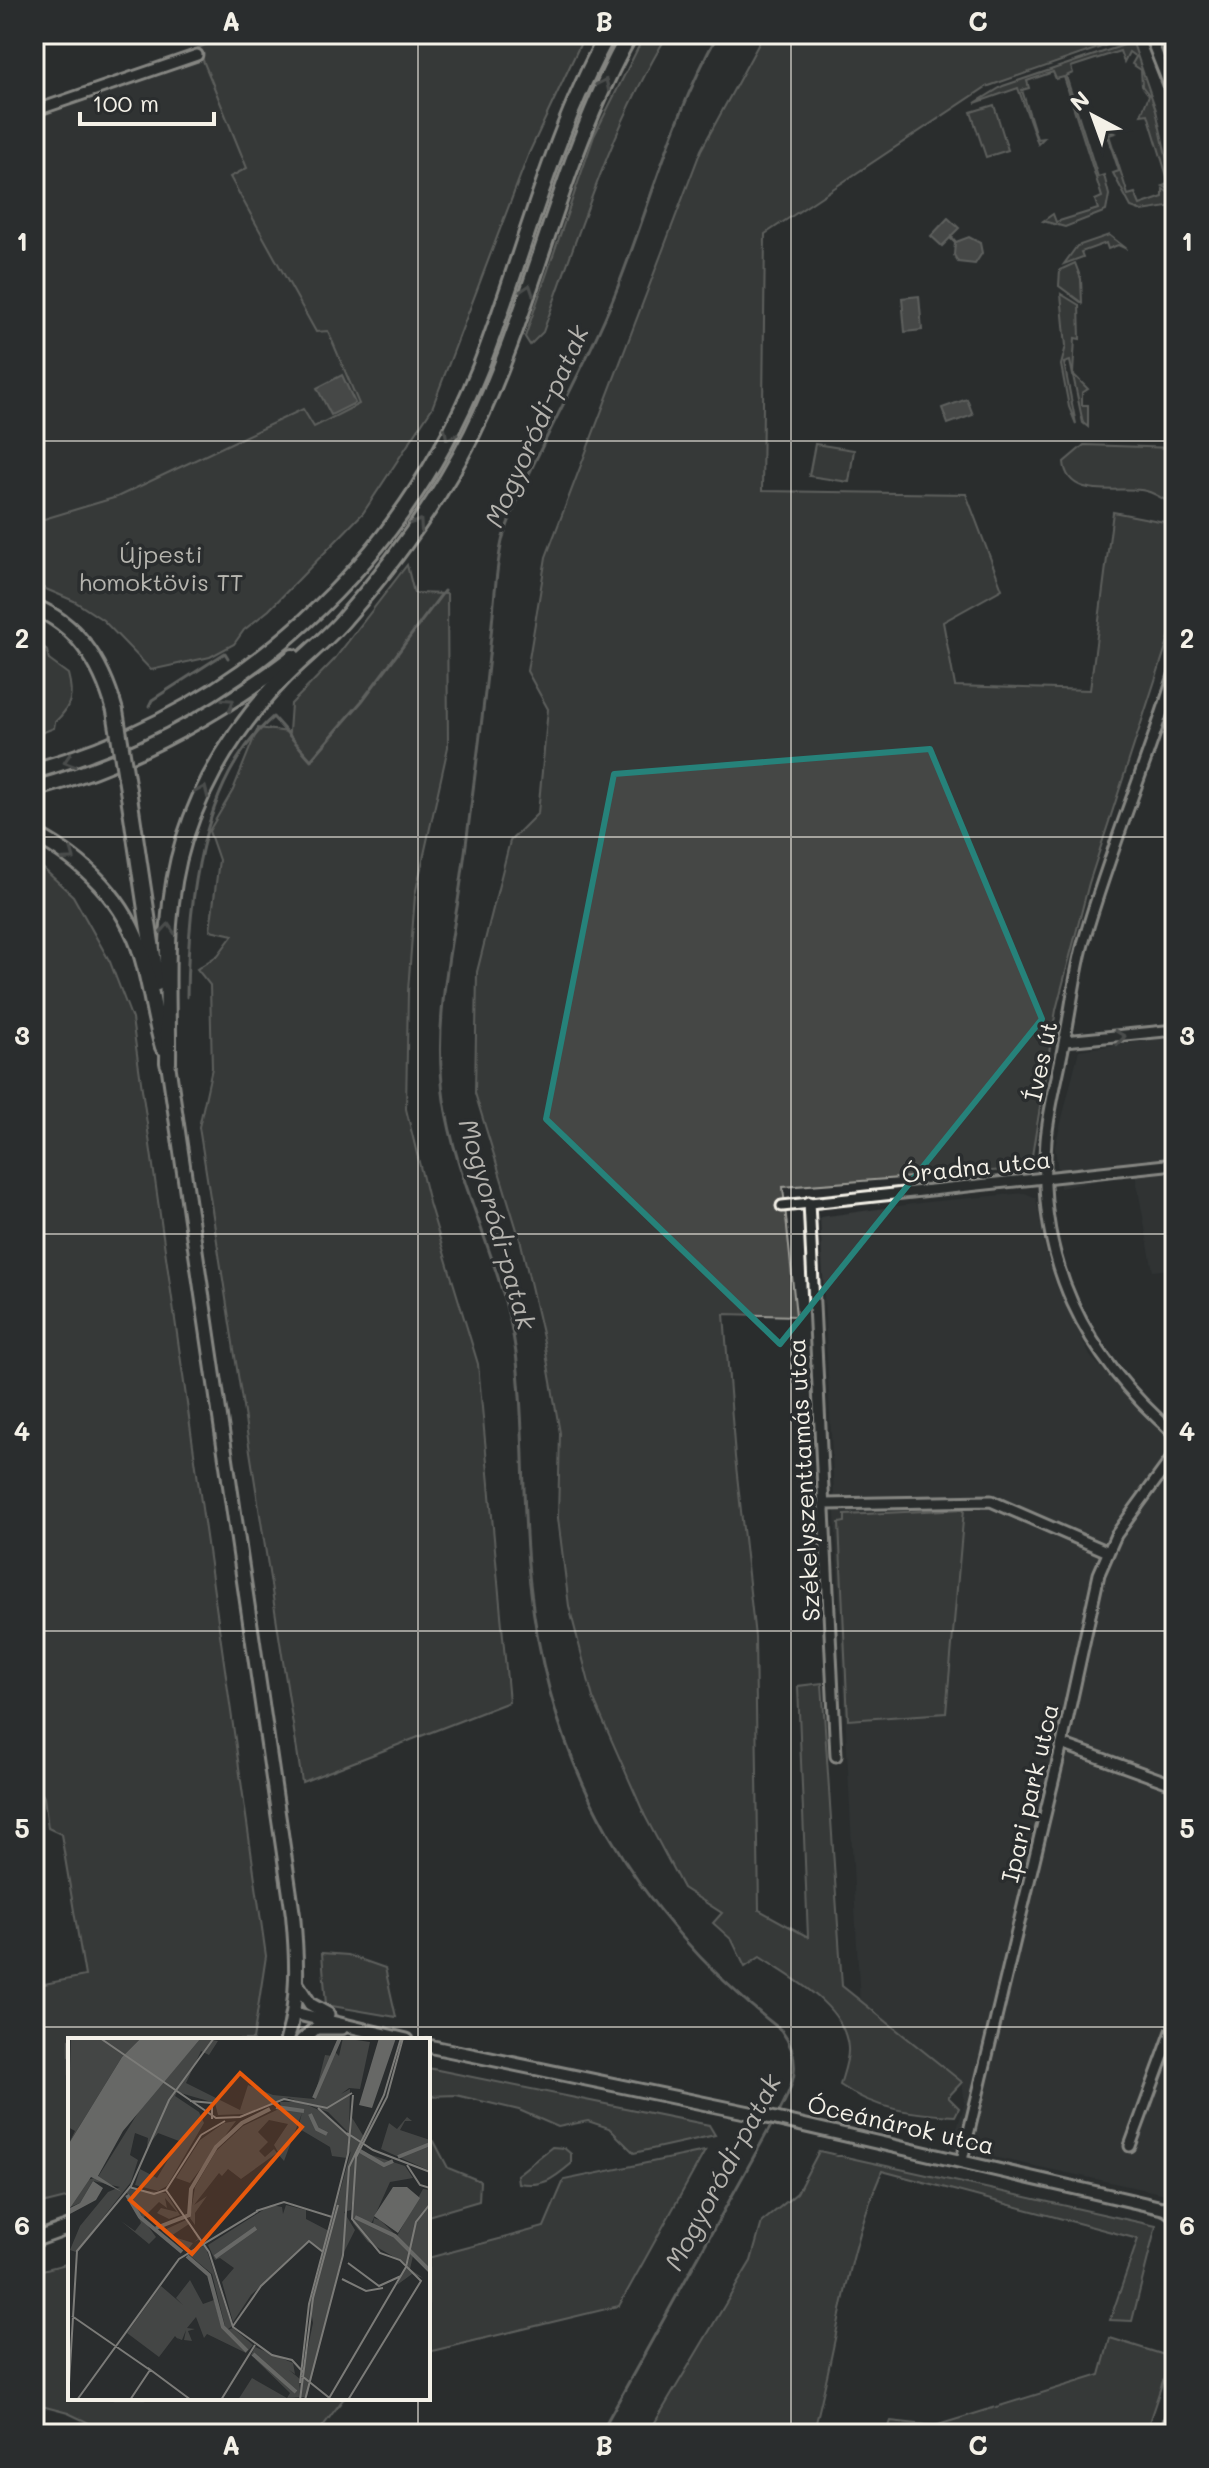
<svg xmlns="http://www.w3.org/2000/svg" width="1209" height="2468" viewBox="0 0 1209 2468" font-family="Mali,sans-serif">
	<rect width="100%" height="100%" fill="#2a2d2e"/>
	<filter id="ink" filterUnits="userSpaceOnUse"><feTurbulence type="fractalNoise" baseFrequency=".0125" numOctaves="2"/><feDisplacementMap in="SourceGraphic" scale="16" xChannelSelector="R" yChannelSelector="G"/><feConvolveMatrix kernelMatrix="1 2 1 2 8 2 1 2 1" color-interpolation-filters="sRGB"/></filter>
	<g filter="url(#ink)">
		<g fill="#373a3a">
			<path d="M198 48 247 169 231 176 328 330 359 404 314 427 303 409 117 497 34 522V114Z"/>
			<path d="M1175 1037V1268L1153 1271 1135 1173 1060 1188 1055 1147 1079 1050Z"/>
			<path d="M1025 1193 1036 1198 1045 1250 1056 1285 1090 1356 1175 1446V2196L951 2148 965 2103 962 2082 860 2004 820 1217 928 1202Z"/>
		</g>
		<g fill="#444645" stroke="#9c9c96" stroke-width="2">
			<path d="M232 34H585L529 153 432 408 363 513 269 610 244 630 234 644 210 657 151 670 103 620 74 601 34 584V522L117 497 303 409 314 427 359 404 328 331 316 332 230 177 247 168 198 48Z"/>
			<path d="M645 34H668C612 126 580 230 543 332L530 345 525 337 594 136Z"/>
			<path d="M764 34 1136 35 986 87 765 234 762 491 966 494 1002 589 943 622 955 686 1090 690 1113 512 1175 524V619L1089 883 1056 1010 1030 1168 783 1187 796 1316 724 1314 735 1457 755 1637 759 1910 808 1937 798 1686 822 1683 842 1986 962 2082 948 2097 959 2108 955 2116C913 2114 876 2110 840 2085 843 2074 849 2059 848 2048 845 2005 791 1978 760 1957L745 1967 732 1940 713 1923 722 1913 683 1888 645 1816 593 1698 569 1606 558 1518 560 1433 544 1342 521 1243 475 1093 477 972 510 841 538 813 548 709 527 671 546 557 701 150Z"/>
			<path d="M1136 41 1134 46 1156 110 1174 192 1163 186 1169 183 1148 114 1141 115 1149 95 1142 86 1141 70 1132 64 1136 57 1129 52 1124 62 1120 51 1071 67 1073 73 1066 76 1098 177 1104 175 1109 195 1106 211 1065 227 1043 221 1053 214 1056 222 1098 209 1095 200 1102 197 1064 77 1056 79 1053 72 1027 81 1029 88 1022 90 1037 139 1044 138 1038 144 1018 88 975 103 1003 86Z"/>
			<path d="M994 105 1008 150 986 157 971 112Z"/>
			<path d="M1109 131 1115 133 1109 135 1128 195 1135 193 1140 205 1163 197V189L1174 196 1175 206 1142 211 1131 207 1113 173 1119 171 1108 138 1102 140Z"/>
			<path d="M1109 235 1127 249 1118 245 1108 249 1106 243 1081 252 1083 257 1064 264 1077 246Z"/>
			<path d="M1075 263 1081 279 1082 303 1059 286 1060 270Z"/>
			<path d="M1061 294 1079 305 1080 339 1075 338 1073 374 1088 389 1082 393V405H1088V427L1083 423 1070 361 1064 363 1076 424 1069 407 1061 365 1066 346Z"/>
			<path d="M815 444 854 450 849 482 809 476Z"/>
			<path d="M1084 445 1175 448V506C1165 501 1158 494 1146 491 1122 485 1067 502 1064 462Z"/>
			<path d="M407 565 414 593 447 594 448 747 415 895 408 991 406 1109 429 1203 478 1364 509 1702 302 1782 199 1127 212 1068 210 985 197 969 218 955 233 935 210 930 219 860 209 831 233 790 258 728 289 732 291 704 333 661Z"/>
			<path d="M34 635 47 651 49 660 68 674C74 696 71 707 55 722L54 728 34 736V694L38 695 34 686 38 680 34 674Z"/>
			<path d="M34 860 73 896 110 962 132 1019 266 1956 253 2040H70V2197L34 2206V1986L85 1976 61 1834 48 1828 44 1797 34 1780Z"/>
			<path d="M964 1509 946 1713 848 1720 839 1523 845 1522V1515Z"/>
			<path d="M322 1953 348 1955 385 1968 396 2017 326 2005Z"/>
			<path d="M428 2068 709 2125 715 2135 634 2153 609 2128 588 2121 558 2127 519 2110 456 2095 428 2096Z"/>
			<path d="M428 2139 434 2141 448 2168 480 2181 479 2201 428 2216Z"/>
			<path d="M552 2147 564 2148 571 2154V2164C552 2180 543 2187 518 2183L517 2175Z"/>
			<path d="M705 2151 619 2306 428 2352V2258L544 2227 564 2180Z"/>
			<path d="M819 2151 1156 2226 1132 2321 1110 2320 1138 2239 882 2171C846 2254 837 2347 813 2434H648L751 2261 762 2222 797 2193Z"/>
			<path d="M70 2263V2398H344L317 2434H112L68 2413 34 2404V2272Z"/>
			<path d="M1110 2338 1171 2357 1145 2434H886L891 2421 935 2426 1100 2375Z"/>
		</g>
		<g fill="#676866" stroke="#9f9f9a" stroke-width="2">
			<path d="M948 218 959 228 951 236 956 242 969 237 980 243 982 253 975 264 958 262 954 255 955 243 950 238 942 246 931 236Z"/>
			<path d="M919 296 922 330 905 332 902 298Z"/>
			<path d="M342 375 355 403 331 415 317 388Z"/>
			<path d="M967 399 973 415 948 424 942 408Z"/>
		</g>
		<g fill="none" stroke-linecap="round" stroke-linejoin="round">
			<g stroke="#9f9f9a" stroke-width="3">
				<path d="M718 34C671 118 649 211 613 299 580 380 532 455 503 537 496 565 495 595 492 624 488 672 482 719 476 767 470 812 465 857 458 901 447 967 434 1033 444 1100 457 1187 504 1265 516 1353 526 1429 521 1508 530 1584 549 1768 636 1917 781 2030 804 2061 794 2085 777 2116"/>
				<path d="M149 706 152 700 225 653 228 658"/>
				<path d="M187 997C188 907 199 781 273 717L311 760 362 701 444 591"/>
				<path d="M34 2432 47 2434"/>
				<path d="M600 2434 773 2122"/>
			</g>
			<g stroke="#f4f1e8" stroke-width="15">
				<g id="minor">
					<path d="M1149 34 1175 100"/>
					<path d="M34 111 197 55"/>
					<path d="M1175 672C1148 761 1111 847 1085 937 1075 969 1072 1005 1065 1038 1059 1072 1049 1106 1046 1140 1036 1261 1084 1356 1175 1434"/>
					<path d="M1065 1041 1175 1030"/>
					<path d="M809 1202 836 1756"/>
					<path d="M782 1206 1175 1164"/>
					<path d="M825 1504 991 1501 1106 1551"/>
					<path d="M1062 1744 1175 1785"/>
					<path d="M1130 2146 1175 2023"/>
					<path d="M962 2160 1062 1744 1099 1574 1116 1535 1175 1454"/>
				</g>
			</g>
			<g stroke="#f4f1e8" stroke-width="17">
				<g id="tertiary">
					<path d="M296 1982 310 2004 328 2014"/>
					<path d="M294 2013 407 2040"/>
					<path d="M302 2040 316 2028H342"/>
					<path d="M428 2046 750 2113 1171 2210"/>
				</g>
			</g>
			<g stroke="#f4f1e8" stroke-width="18">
				<g id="secondary">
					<path d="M168 1063 293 1915C297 1957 299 2000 287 2040"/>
					<path d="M1165 2208 1175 2215"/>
					<path d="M34 2240 70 2227"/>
					<path d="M1167 2434 1175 2409"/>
				</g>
			</g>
			<g stroke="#f4f1e8" stroke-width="20">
				<g id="trunk">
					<path d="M34 607C79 625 103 667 115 711"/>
					<path d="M34 771C240 712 400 567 480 368 523 257 550 139 608 34"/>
					<path d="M34 789C130 763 214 717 293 657"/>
					<path d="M129 796 157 983"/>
					<path d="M34 834C84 860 126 901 142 956 151 986 154 1017 163 1047"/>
					<path d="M168 1063C169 988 161 913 184 840 203 780 236 727 280 681 300 659 326 641 345 618 394 562 439 500 472 434 535 305 559 160 630 34"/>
				</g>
			</g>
			<use href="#minor" stroke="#2a2d2e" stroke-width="9"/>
			<use href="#tertiary" stroke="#2a2d2e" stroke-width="11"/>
			<use href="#secondary" stroke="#2a2d2e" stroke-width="12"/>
			<use href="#trunk" stroke="#2a2d2e" stroke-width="14"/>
			<g stroke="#f4f1e8" stroke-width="20" stroke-linecap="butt">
				<path id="trunk-bridge" d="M115 711 129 796"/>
			</g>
			<use href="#trunk-bridge" stroke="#2a2d2e" stroke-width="14"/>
		</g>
		<defs><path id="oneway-chevron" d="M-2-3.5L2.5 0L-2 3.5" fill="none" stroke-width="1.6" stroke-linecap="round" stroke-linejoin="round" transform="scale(2)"/></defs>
		<g stroke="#71726f">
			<use href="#oneway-chevron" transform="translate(604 84) rotate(-65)"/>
			<use href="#oneway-chevron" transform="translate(528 290) rotate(-71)"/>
			<use href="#oneway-chevron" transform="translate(449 435) rotate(117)"/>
			<use href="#oneway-chevron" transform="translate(418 524) rotate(-56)"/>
			<use href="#oneway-chevron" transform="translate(229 703) rotate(-33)"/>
			<use href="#oneway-chevron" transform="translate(69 761) rotate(162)"/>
			<use href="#oneway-chevron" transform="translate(203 791) rotate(-66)"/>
			<use href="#oneway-chevron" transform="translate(70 856) rotate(36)"/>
			<use href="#oneway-chevron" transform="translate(168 929) rotate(-85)"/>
			<use href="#oneway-chevron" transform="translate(1120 1037) rotate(-7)"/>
		</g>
	</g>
	<path d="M0 0H1209V2468H0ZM930 749 1042 1019 780 1344 546 1119 614 774Z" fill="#2a2d2e" fill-opacity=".55" fill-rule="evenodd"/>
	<path fill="none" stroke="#26827a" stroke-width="6" stroke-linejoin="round" d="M930 749 1042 1019 780 1344 546 1119 614 774Z"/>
	<path fill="none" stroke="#f4f1e8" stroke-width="2" stroke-opacity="0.55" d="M418 34V2040M791 34V2434M34 441H1175M34 837H1175M34 1234H1175M34 1631H1175M34 2027H1175M418 2398V2434"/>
	<g text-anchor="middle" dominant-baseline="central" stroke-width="7" stroke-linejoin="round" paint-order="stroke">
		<g font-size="24" fill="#b6b5af" stroke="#2a2d2e">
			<text x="161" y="553">Újpesti<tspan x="161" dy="28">homoktövis TT</tspan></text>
		</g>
		<g font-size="24" fill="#f4f1e8" stroke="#2a2d2e">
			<text transform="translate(1040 1061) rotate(-78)">Íves út</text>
			<text transform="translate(976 1166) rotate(-6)">Óradna utca</text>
			<text transform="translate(803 1480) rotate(-93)">Székelyszenttamás utca</text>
			<text transform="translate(1029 1793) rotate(-77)">Ipari park utca</text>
			<text transform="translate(901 2124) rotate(13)">Óceánárok utca</text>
		</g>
		<g font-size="26" font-style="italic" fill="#b5b3ae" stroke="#2a2d2e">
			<text transform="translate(536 426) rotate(-66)">Mogyoródi-patak</text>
			<text transform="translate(498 1224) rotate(74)">Mogyoródi-patak</text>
			<text transform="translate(722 2172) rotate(-62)">Mogyoródi-patak</text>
		</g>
	</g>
	<g transform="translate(68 2038)">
		<rect width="362" height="362" fill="#2a2d2e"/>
		<path d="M3 0H73L54 19 0 107 7 93 0 89ZM133 0 150 3 141 17 133 13 118 45 172 72 180 47 205 57 246 61 257 17 264 18 270 0H274L267 14 271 18 275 0 302 4 292 51 281 50 273 56 282 51 281 95 260 74 221 60 176 76 150 77 147 65 109 54 107 58 131 74 136 85 99 148 90 153 67 147 72 131 89 140 111 103 90 95 79 109 80 100 67 95 62 117 70 122 63 144 8 214 2 212 12 188 40 154 52 149 25 143 12 165 2 169 19 142 30 139 73 70ZM212 64H233L253 73 281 99V112L283 78 296 99 314 67 291 113 337 128 345 140 322 144 304 184H298L302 187 305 186 306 180 312 182 329 198 355 151 362 152V226L358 230 345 218 342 231 355 240 344 236 329 247 343 217 338 226 300 204 285 185V158L283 172 276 174 287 192 274 218 239 359 170 362 184 340 219 360 222 355 183 317 187 309 225 325 227 336 221 332 232 341 231 352 245 285 242 266 255 215 241 203 183 257 165 284 154 244 166 230 152 220 147 222 140 207 203 167 214 169 215 176 218 167 238 172V181L261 193 283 113 279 120 264 118 262 109 230 90 234 75 216 123 210 116 218 107 210 114 206 107 220 86 201 82 190 94 200 104 191 113 197 119 206 111 209 115 173 141 160 131 154 138 151 135 126 167 139 158 127 175V187L122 180 127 149 148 113 175 88 213 70ZM339 79 344 83H337L332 92 362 102V133L313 111 321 85 329 91ZM168 83 122 145 108 140 132 102 156 85ZM62 151 98 155 112 177 101 181 89 175 93 170 109 174 97 160 99 170 91 164 75 180 58 154ZM66 169 88 199 113 217 88 199 81 206 53 183 67 193 73 185ZM118 182 132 201 126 204 130 201 121 186 103 198 125 205 119 213 94 193ZM137 207 164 288 159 292 165 290 185 307 178 315 139 296 136 300 128 279 119 290 127 291 120 293 124 303 116 302 118 292 114 302 109 300 116 308 107 298 91 319 59 295 93 248 115 267 108 260 122 242 135 266 146 262 152 284 158 292 144 236 120 216Z" fill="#444645"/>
		<path d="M73 0H133L55 93 30 138 54 154 23 139 2 170 12 165 25 143 35 150 28 162 0 177V107L54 19ZM311 0H328L304 70 291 67ZM325 149H339L352 160 330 195 306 178Z" fill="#676866"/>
		<path fill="none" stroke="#676866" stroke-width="4" d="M246 60 272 0M208 69 236 73M242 76 249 91 259 96M292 113 316 127 325 123M330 119 362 106M59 157 72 179 114 214M287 179 327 198 362 233M88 190 121 177 123 151 148 109 174 85 202 71M119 218 141 237 155 289 179 313M147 219 188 190M185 316 228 354"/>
		<path fill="none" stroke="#7b7b78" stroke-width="2" d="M32 0 148 80 172 79 216 61 259 70 284 55M122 63 144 65V81M250 70 281 98M279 95 305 112 362 134M133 97 157 83M339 127 352 147 362 150M61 149 86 156 98 152 133 97M98 152 141 214 165 289 204 317 224 322 235 334M188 173 216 164 264 179 280 116 285 57M280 225 311 248 333 238M274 241 298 253 315 250M4 278 82 332M165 288 193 248 241 203 255 214M80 330 123 362M234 338 264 362M232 345 241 266 264 179M0 362 9 213 63 148 101 62 146 0M9 362 111 221 190 173M62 362 82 332M153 362 187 307M232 362 245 260 270 167M237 362 275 217 281 129 316 57 333 0M260 362 338 229 348 184 362 166M280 362 353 243 332 222 312 215 284 181 288 119 319 59 335 0"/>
		<path fill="#e8590c" fill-opacity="0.15" stroke="#e8590c" stroke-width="4" d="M172 35 234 89 124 216 62 162Z"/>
		<rect width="362" height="362" fill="none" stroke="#f4f1e8" stroke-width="4"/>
	</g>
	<rect width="1209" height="2468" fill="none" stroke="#2a2d2e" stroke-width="88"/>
	<g transform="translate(1093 116) rotate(319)" stroke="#2a2d2e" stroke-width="6" paint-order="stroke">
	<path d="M0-6L14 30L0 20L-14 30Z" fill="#f4f1e8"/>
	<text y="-12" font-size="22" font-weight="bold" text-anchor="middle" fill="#f4f1e8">N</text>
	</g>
	<path d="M80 112v12h134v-12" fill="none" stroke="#f4f1e8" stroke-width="4"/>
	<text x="92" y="112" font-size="24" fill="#f4f1e8" stroke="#2a2d2e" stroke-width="6" paint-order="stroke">100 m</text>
	<rect x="44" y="44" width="1121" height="2380" fill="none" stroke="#f4f1e8" stroke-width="3"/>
	<g font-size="26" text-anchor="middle" font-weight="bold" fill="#f4f1e8">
		<text x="231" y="31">A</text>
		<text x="604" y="31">B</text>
		<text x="978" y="31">C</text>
		<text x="22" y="251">1</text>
		<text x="1187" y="251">1</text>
		<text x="22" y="648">2</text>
		<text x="1187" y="648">2</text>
		<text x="22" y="1045">3</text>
		<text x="1187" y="1045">3</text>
		<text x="22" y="1441">4</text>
		<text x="1187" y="1441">4</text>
		<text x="22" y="1838">5</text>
		<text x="1187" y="1838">5</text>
		<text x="22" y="2235">6</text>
		<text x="1187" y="2235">6</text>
		<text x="231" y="2455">A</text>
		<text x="604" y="2455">B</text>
		<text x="978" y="2455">C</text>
	</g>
</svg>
